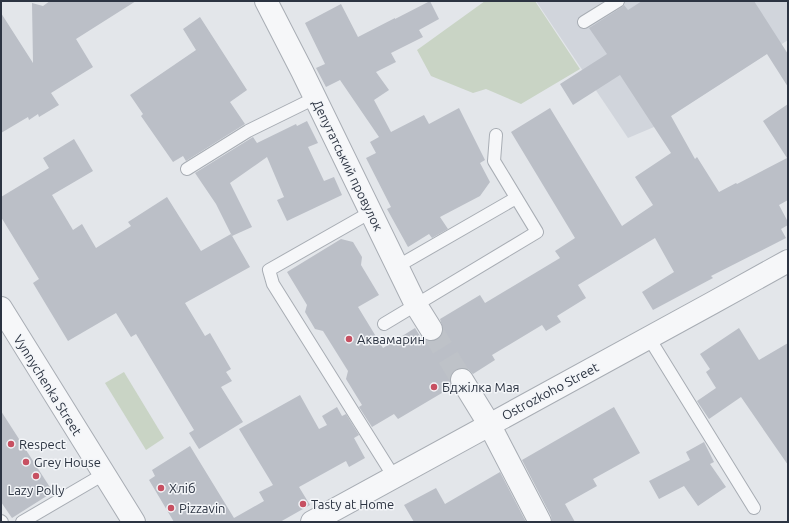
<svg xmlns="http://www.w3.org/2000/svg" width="789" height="523" viewBox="0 0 789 523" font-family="Ubuntu,sans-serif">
	<rect width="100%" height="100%" fill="#e3e6ea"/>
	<path fill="#d1d5dc" d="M536 1H788V40L654 127 628 138Z"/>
	<g fill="#c9d4c5">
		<path d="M485 1H535L580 69 521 104 486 89 473 93 431 76 417 50Z"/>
		<path d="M124 372 164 438 146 450 105 383Z"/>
	</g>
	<g fill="#bbbfc7">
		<path d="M50 1H136L76 39 93 67 51 93 59 105 39 117 38 114 29 120 28 117 1 133V13L33 63 32 3 43 6Z"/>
		<path d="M430 1 439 19 419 30 423 37 391 53 396 62 376 72 389 90 374 100 391 132 424 115 429 124 459 108 485 160 480 163 490 182 480 196 440 217 448 229 432 238 429 234 408 247 387 209 391 207 366 158 376 153 370 142 379 137 340 80 326 87 316 68 325 64 305 23 341 4 358 37 395 18V19Z"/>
		<path d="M642 1H754L788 54V87L767 54 671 116 695 159 697 157 719 192 736 183 737 184 787 158 763 121 788 104V200L779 205 788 222V225L781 229 786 238 711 276 713 278 653 310 642 292 674 272 655 238 578 285 586 298 557 316 561 322 546 331 542 325 492 355 495 360 473 374 468 369 461 368 456 369 451 374 450 381 452 387 398 419 394 414 372 427 359 407 362 405 346 379 348 371 323 331 315 329 305 312 307 305 287 272 341 239 353 242 362 257 361 265 379 295 358 307 383 348 415 328 420 336 426 340 432 341 438 339 442 335 443 329 440 319 480 295 485 303 560 258 555 251 575 238 511 132 550 108 622 226 653 205 635 177 671 153 620 75 573 105 560 84 607 54 589 28 622 7 624 5 628 10Z"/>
		<path d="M200 17 247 90 230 102 245 124 186 161 183 156 173 162 141 116 143 114 130 95 196 50 183 29Z"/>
		<path d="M307 121 318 143 308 147 324 181 334 177 342 195 287 221 277 200 284 197 267 157 230 183 252 227 232 236 216 204 195 173 253 137 257 143 296 124 297 126Z"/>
		<path d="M74 139 93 171 52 195 73 230 82 224 96 248 131 226 128 222 167 197 201 251 231 234 250 267 185 303 205 336 210 333 231 369 226 372 232 381 221 387 243 422 199 449 189 433 194 430 136 334 131 337 116 313 68 341 33 283 39 279 1 217V197L49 168 43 158Z"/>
		<path d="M739 328 759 360 788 343V465L741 397 709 419 697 401 716 388 706 372 710 369 700 354Z"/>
		<path d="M300 395 319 429 327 425 322 416 337 407 342 416 346 414 359 435 354 438 365 458 349 467 346 461 299 487 310 505 280 522H174L149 480 155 476 152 470 190 446 234 518 264 501 259 492 273 485 239 429Z"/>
		<path d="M614 407 640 453 593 479 597 486 565 504 575 522H552L551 516 522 460Z"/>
		<path d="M1 411 53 492 12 518 1 502Z"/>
		<path d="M704 442 714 462 710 464 726 487 698 506 684 486 659 499 649 481 690 460 686 452Z"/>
		<path d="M500 472 526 522H413H414L404 505 436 488 445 504Z"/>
	</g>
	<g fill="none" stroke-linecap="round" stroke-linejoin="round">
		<path stroke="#bec2c8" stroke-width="22" stroke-dasharray="22 11" stroke-linecap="butt" d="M431 329 462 380"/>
		<g stroke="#a8adb4" stroke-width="14">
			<g id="lane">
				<path d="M584 22 618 1"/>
				<path d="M187 169 248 131 315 98"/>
				<path d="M371 212 269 270 273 284 394 477"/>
				<path d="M398 266 516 198"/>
				<path d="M384 324 537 232 494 161 496 135"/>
				<path d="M649 338 754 508"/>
				<path d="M1 521 2 522"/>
				<path d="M22 522 104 474"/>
			</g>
		</g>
		<g stroke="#a8adb4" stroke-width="24">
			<g id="street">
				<path d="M266 1 302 71 416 305 431 329"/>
				<path d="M1 308 134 522"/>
				<path d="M462 380 489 424 540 522"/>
				<path d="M312 522C471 435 630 349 788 261"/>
			</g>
		</g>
		<use href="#lane" stroke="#f6f7f9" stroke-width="12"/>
		<use href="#street" stroke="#f6f7f9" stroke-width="22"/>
	</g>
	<g fill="#c75062" stroke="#f3f5f8" stroke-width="1.5">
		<circle cx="349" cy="339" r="4"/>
		<circle cx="434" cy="387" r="4"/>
		<circle cx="11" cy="444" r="4"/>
		<circle cx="26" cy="462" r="4"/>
		<circle cx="36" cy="476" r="4"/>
		<circle cx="161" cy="488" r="4"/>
		<circle cx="303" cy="504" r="4"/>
		<circle cx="171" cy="508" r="4"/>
	</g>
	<g text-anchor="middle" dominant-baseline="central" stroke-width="3" stroke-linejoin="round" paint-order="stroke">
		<g font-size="13" fill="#2c3442" stroke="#f3f5f8">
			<text transform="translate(348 165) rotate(64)">Депутатський провулок</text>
			<text transform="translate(48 385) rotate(58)">Vynnychenka Street</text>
			<text transform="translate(550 391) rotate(-28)">Ostrozkoho Street</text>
		</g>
		<g font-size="13" fill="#2c3442" stroke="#f3f5f8" text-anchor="start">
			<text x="357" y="339">Аквамарин</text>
			<text x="442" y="387">Бджілка Мая</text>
			<text x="19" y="444">Respect</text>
			<text x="34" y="462">Grey House</text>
			<text x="169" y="488">Хліб</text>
			<text x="36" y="490" text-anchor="middle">Lazy Polly</text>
			<text x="311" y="504">Tasty at Home</text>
			<text x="179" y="508">Pizzavin</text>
		</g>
	</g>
	<rect width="789" height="523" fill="none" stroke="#2c3442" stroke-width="4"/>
</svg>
